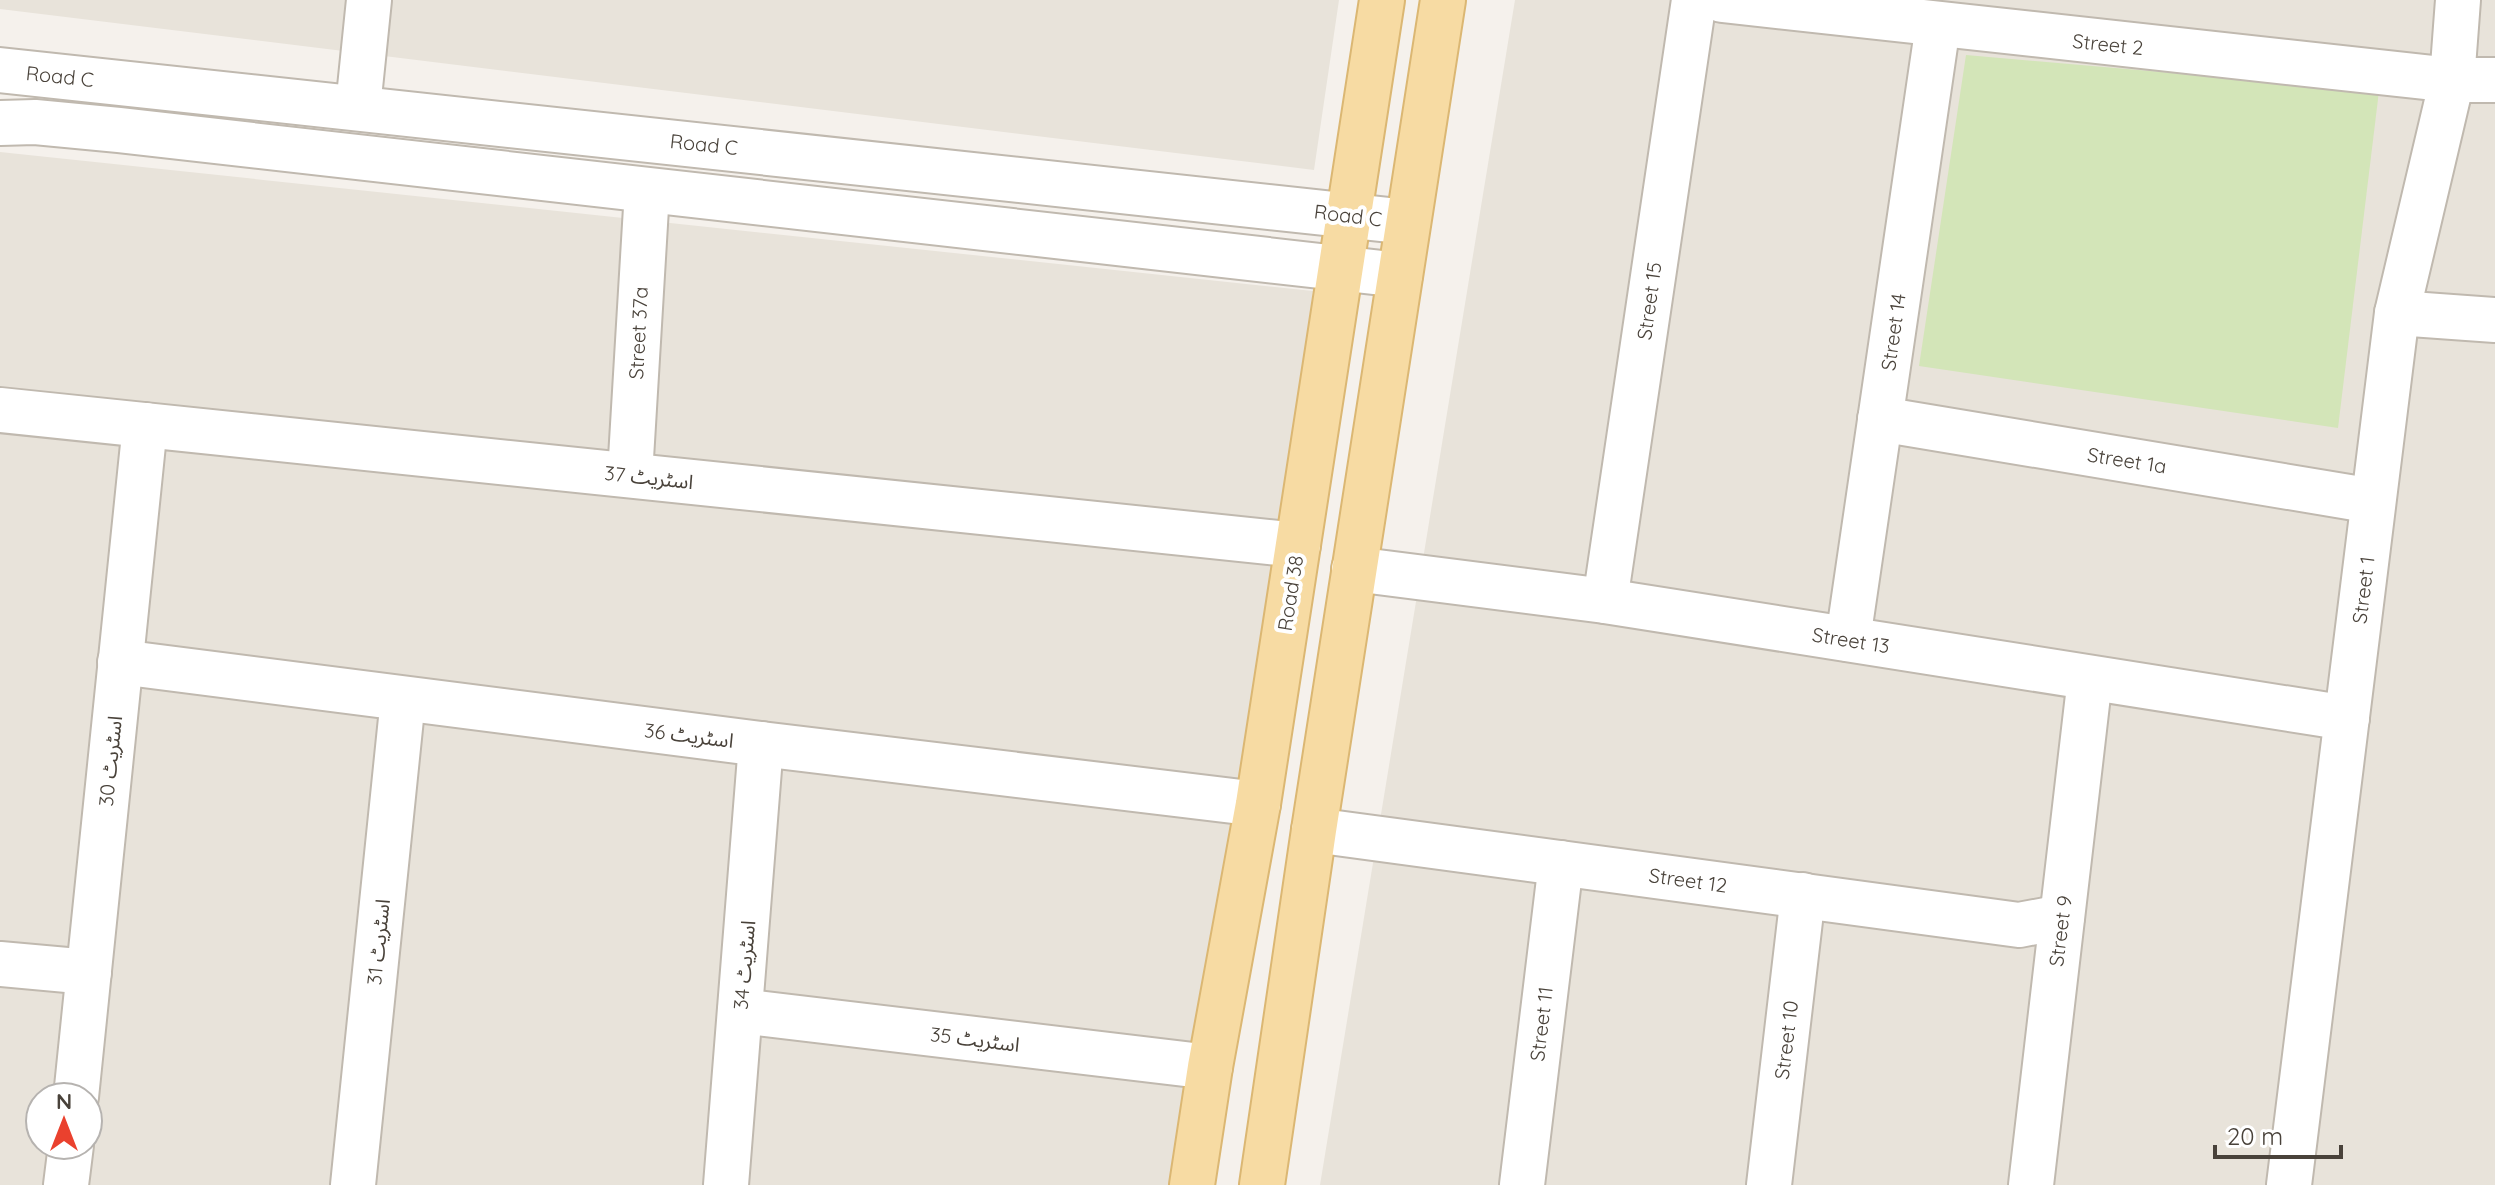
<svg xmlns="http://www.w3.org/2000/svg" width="2495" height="1185" viewBox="0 0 2495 1185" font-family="Quicksand,'Noto Sans Arabic',sans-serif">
	<rect width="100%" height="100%" fill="#f5f1ec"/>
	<g fill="#e8e3da" fill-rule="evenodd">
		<path d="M0 0H1339L1314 170 0 9Z"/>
		<path d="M1515 0H2495V1185H1320Z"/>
		<path d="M0 152 1313 291 1196 1185H0ZM40 1097H88V1145H40Z"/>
	</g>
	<path fill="#d3e5b8" d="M1966 55 2379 91 2338 428 1919 366Z"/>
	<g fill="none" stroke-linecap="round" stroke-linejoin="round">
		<g stroke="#c0b9af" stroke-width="48">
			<g id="minor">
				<path d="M1722 0 2452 80H2495"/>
				<path d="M0 70 1408 222"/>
				<path d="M358 107 369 0"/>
				<path d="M0 123 35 122 119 130 1400 275"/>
				<path d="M2397 313 2495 320"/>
				<path d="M0 410 1298 545"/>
				<path d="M1880 419 2373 501"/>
				<path d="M630 475 647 191"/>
				<path d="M1354 569 1605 601 2347 718"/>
				<path d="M1605 601 1694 0"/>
				<path d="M1848 639 1938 25"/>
				<path d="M120 662 761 744 1258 804"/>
				<path d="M1314 830 2019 925 2062 917"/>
				<path d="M0 964 89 972"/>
				<path d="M740 1011 1210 1067"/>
				<path d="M76 1097 145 425"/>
				<path d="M66 1185 71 1145"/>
				<path d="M353 1185 403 699"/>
				<path d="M726 1185 761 744"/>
				<path d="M1522 1185 1561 863"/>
				<path d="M1769 1185 1803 895"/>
				<path d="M2031 1185 2090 678"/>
				<path d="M2289 1185 2397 313 2452 80 2458 0"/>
			</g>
		</g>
		<g stroke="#dbb773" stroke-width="48">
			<g id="major">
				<path d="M1192 1185 1210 1067 1258 804 1382 0"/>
				<path d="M1262 1185 1314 830 1443 0"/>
			</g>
		</g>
		<use href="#minor" stroke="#fff" stroke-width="44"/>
		<use href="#major" stroke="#f7dba3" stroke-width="44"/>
	</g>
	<g text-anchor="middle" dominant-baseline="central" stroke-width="8" stroke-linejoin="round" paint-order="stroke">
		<g font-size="20" fill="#49423a" stroke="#fff">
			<text transform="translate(2108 44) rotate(6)">Street 2</text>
			<text transform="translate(60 76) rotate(6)">Road C</text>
			<text transform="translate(704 144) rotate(6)">Road C</text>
			<text transform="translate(1348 215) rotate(7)">Road C</text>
			<text transform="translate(1649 301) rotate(-82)">Street 15</text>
			<text transform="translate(1893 332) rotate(-82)">Street 14</text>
			<text transform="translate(638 333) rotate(-87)">Street 37a</text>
			<text transform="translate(2127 460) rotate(9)">Street 1a</text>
			<text transform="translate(649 477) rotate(6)">اسٹریٹ 37</text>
			<text transform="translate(2363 590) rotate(-83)">Street 1</text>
			<text transform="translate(1290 593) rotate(-81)">Road 38</text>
			<text transform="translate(1851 640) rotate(9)">Street 13</text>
			<text transform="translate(689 735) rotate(7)">اسٹریٹ 36</text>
			<text transform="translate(110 761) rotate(-84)">اسٹریٹ 30</text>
			<text transform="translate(1688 880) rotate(8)">Street 12</text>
			<text transform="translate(2060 931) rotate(-83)">Street 9</text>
			<text transform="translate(378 942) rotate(-84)">اسٹریٹ 31</text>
			<text transform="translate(744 965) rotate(-85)">اسٹریٹ 34</text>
			<text transform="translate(1541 1024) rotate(-83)">Street 11</text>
			<text transform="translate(975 1039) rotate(7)">اسٹریٹ 35</text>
			<text transform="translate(1786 1040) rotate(-83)">Street 10</text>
		</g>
	</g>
	<g transform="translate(64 1121)"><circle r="38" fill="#ffffff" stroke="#b6b3b0" stroke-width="2"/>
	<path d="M0-6L14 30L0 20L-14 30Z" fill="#ea412e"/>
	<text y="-12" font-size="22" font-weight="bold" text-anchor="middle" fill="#49423a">N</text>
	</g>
	<path d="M2215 1145v12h126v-12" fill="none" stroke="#49423a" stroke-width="4"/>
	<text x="2227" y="1145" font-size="24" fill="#49423a" stroke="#ffffff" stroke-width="6" paint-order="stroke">20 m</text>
</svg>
